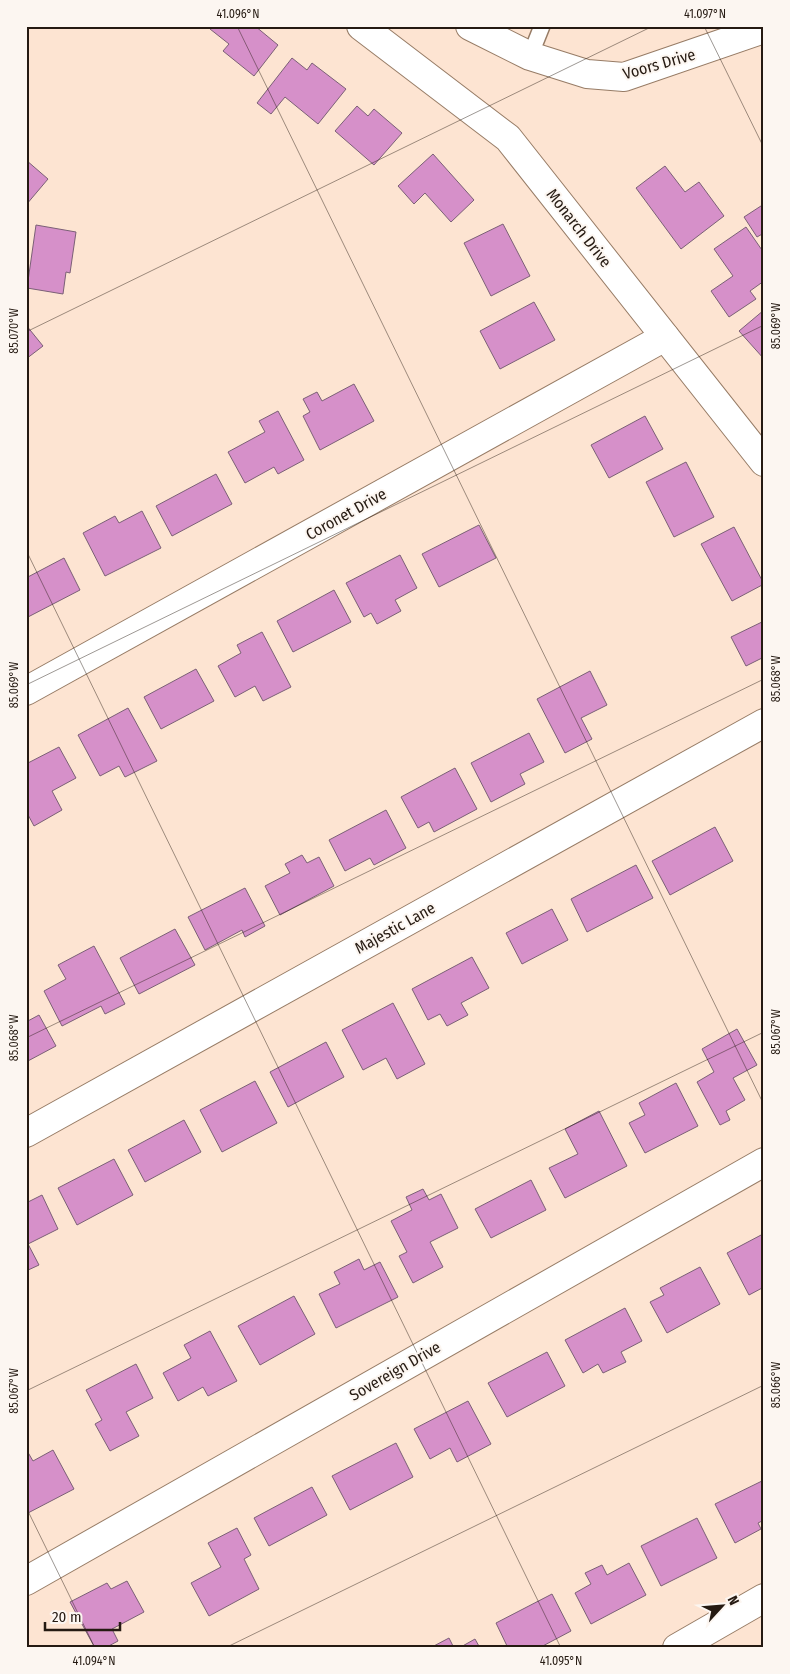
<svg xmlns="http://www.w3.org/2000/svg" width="790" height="1674" viewBox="0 0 790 1674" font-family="'Fira Sans Condensed',sans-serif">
	<rect width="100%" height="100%" fill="#fde4d2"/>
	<g fill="#d690c9" stroke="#7b6076">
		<path d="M212 26H255L278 45 254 76 223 51 229 44 210 29Z"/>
		<path d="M292 58 307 70 312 63 346 89 318 124 285 97 271 114 257 103Z"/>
		<path d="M357 106 368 116 374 109 402 133 374 165 335 131Z"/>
		<path d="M433 154 474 200 451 222 425 193 414 204 398 186Z"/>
		<path d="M26 160 48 179 26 205Z"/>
		<path d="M665 166 685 192 699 182 724 216 681 249 636 188Z"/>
		<path d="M764 204V233L757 237 744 217Z"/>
		<path d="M503 224 530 276 491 296 464 243Z"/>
		<path d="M36 225 76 232 70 273 66 272 63 294 27 288Z"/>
		<path d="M746 227 764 253V281L750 291 756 299 729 317 711 291 733 276 714 249Z"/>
		<path d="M534 302 555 340 500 369 480 331Z"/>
		<path d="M764 310V359L739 331Z"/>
		<path d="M26 325 43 346 26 359Z"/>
		<path d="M354 384 374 421 320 450 303 416 310 412 303 399 317 392 322 401Z"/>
		<path d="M278 411 304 460 278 474 274 467 245 483 228 452 265 432 259 421Z"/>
		<path d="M645 416 663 449 609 478 591 445Z"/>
		<path d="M686 462 714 517 674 537 646 482Z"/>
		<path d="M216 474 232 504 172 536 156 506Z"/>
		<path d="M142 511 161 548 105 576 83 533 115 516 119 523Z"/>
		<path d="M479 525 496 558 439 587 422 554Z"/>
		<path d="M734 527 764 584 732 601 701 544Z"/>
		<path d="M400 555 417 588 395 600 401 611 377 624 371 613 364 617 346 583Z"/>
		<path d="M64 558 80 590 28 617 26 578Z"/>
		<path d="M334 590 351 622 293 652 277 621Z"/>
		<path d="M764 621V657L746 666 731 637Z"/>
		<path d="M262 632 291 687 263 701 255 686 235 697 218 666 241 653 237 645Z"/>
		<path d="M196 669 214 701 161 729 144 697Z"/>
		<path d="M590 671 607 705 581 718 592 739 565 753 537 699Z"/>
		<path d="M128 708 157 761 125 777 119 766 100 776 78 735Z"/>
		<path d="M529 733 544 762 520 774 525 784 491 802 471 763Z"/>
		<path d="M59 747 76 778 52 791 62 810 34 826 26 811V764Z"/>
		<path d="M455 768 477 809 434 832 429 822 418 828 401 797Z"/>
		<path d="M386 810 406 848 374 865 370 858 345 871 329 840Z"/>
		<path d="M715 827 733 861 670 895 652 861Z"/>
		<path d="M302 855 307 863 319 857 334 886 280 915 265 886 290 873 285 864Z"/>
		<path d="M636 865 653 898 587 932 571 899Z"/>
		<path d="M245 888 265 926 245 937 242 930 205 950 188 917Z"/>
		<path d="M552 909 568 940 522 964 506 933Z"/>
		<path d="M175 929 195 965 139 994 120 958Z"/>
		<path d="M94 946 125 1004 105 1014 101 1006 62 1026 44 991 66 979 58 965Z"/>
		<path d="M472 957 489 988 461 1003 468 1015 447 1026 440 1014 428 1020 412 989Z"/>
		<path d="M393 1003 425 1064 397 1079 386 1058 363 1070 342 1030Z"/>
		<path d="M39 1015 56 1046 26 1062V1022Z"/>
		<path d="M737 1029 757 1065 733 1078 745 1100 726 1111 730 1120 720 1125 697 1082 714 1072 702 1049Z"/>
		<path d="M326 1042 344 1077 288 1107 270 1072Z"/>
		<path d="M255 1081 277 1123 222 1152 200 1110Z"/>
		<path d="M676 1083 698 1126 645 1153 629 1123 645 1115 639 1103Z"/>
		<path d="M599 1111 627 1166 565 1198 549 1168 578 1154 565 1129Z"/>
		<path d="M184 1120 201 1152 145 1182 128 1150Z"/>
		<path d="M114 1159 133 1195 77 1225 58 1188Z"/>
		<path d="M531 1180 546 1210 491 1238 475 1209Z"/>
		<path d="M423 1189 429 1200 441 1194 458 1228 430 1242 443 1267 413 1283 399 1256 407 1252 391 1221 412 1210 406 1197Z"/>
		<path d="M42 1195 58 1229 28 1244 39 1265 26 1271V1203Z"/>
		<path d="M763 1234 764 1287 749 1295 727 1253Z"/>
		<path d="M359 1259 364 1270 380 1262 398 1297 336 1328 319 1294 340 1284 334 1272Z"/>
		<path d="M700 1267 720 1304 667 1333 650 1302 664 1295 660 1288Z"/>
		<path d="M294 1296 315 1334 260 1365 238 1326Z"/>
		<path d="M625 1308 642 1341 621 1352 626 1362 603 1373 598 1364 583 1373 565 1340Z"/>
		<path d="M210 1331 237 1381 208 1396 203 1387 178 1401 163 1373 191 1358 184 1345Z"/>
		<path d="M547 1352 565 1386 507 1417 488 1383Z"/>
		<path d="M136 1364 153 1398 126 1412 139 1436 110 1451 95 1424 102 1420 86 1390Z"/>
		<path d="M468 1401 491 1444 457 1462 450 1448 430 1459 414 1429Z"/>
		<path d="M396 1443 413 1477 350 1510 332 1476Z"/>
		<path d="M26 1449 33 1461 53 1450 74 1489 26 1514Z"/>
		<path d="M764 1480V1520L758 1523 761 1529 735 1543 715 1504Z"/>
		<path d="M312 1487 327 1515 269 1546 254 1518Z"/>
		<path d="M697 1518 717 1558 661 1586 641 1546Z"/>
		<path d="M237 1528 251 1555 244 1559 259 1589 209 1616 191 1583 221 1567 208 1543Z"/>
		<path d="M629 1563 646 1595 591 1624 575 1593 591 1584 585 1573 602 1565 607 1575Z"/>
		<path d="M127 1581 144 1612 112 1629 118 1641 105 1648H95L70 1602 107 1583 111 1589Z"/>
		<path d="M552 1594 571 1631 539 1648H508L496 1623Z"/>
		<path d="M449 1638 454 1648H430Z"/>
		<path d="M475 1639 480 1648H459Z"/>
	</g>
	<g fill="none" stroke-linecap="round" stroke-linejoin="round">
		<g stroke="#977c66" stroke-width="18">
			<path id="lane" d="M530 56 542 26"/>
		</g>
		<g stroke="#977c66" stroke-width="30">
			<g id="street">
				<path d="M361 26 508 138 764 462"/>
				<path d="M470 26 530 56 587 74 624 77 764 29"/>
				<path d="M26 691 665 337"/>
				<path d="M26 1133 764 723"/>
				<path d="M26 1581 764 1162"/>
				<path d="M677 1648 764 1598"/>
			</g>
		</g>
		<use href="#lane" stroke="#fff" stroke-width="15"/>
		<use href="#street" stroke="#fff" stroke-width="28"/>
	</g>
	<path fill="none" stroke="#251a12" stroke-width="1" stroke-opacity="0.45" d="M237 26 764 1105M704 26 764 148M26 332 653 26M26 550 561 1648M26 685 764 325M26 1038 764 679M26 1391 764 1032M26 1507 95 1648M225 1648 764 1385"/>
	<g text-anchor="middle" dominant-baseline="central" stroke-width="4" stroke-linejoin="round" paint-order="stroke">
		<g font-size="16" fill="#251a12" stroke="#fcf6f1">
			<text transform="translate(659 64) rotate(-16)">Voors Drive</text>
			<text transform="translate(579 228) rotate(52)">Monarch Drive</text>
			<text transform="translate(346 514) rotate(-29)">Coronet Drive</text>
			<text transform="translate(395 928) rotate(-29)">Majestic Lane</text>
			<text transform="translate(395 1371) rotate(-30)">Sovereign Drive</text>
		</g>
	</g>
	<rect width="790" height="1674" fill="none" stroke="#fcf6f1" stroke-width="55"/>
	<g transform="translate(722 1606) rotate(64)" stroke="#fcf6f1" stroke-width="4" paint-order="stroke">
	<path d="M0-4L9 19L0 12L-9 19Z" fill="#251a12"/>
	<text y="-8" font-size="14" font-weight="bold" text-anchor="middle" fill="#251a12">N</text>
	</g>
	<path d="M45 1622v8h75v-8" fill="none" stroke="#251a12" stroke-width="2.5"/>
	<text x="52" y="1622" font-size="15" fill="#251a12" stroke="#fcf6f1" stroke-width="4" paint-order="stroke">20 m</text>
	<rect x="28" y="28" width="734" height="1618" fill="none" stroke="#251a12" stroke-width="2"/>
	<g font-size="12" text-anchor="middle" fill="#251a12">
		<text x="238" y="18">41.096°N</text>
		<text x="705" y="18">41.097°N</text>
		<text transform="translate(776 326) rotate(-90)" y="4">85.069°W</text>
		<text transform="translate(14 331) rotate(-90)" y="4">85.070°W</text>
		<text transform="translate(776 679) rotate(-90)" y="4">85.068°W</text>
		<text transform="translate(14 685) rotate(-90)" y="4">85.069°W</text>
		<text transform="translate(776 1032) rotate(-90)" y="4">85.067°W</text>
		<text transform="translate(14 1038) rotate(-90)" y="4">85.068°W</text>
		<text transform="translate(776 1385) rotate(-90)" y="4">85.066°W</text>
		<text transform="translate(14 1391) rotate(-90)" y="4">85.067°W</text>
		<text x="94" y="1665">41.094°N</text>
		<text x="561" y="1665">41.095°N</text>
	</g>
</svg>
